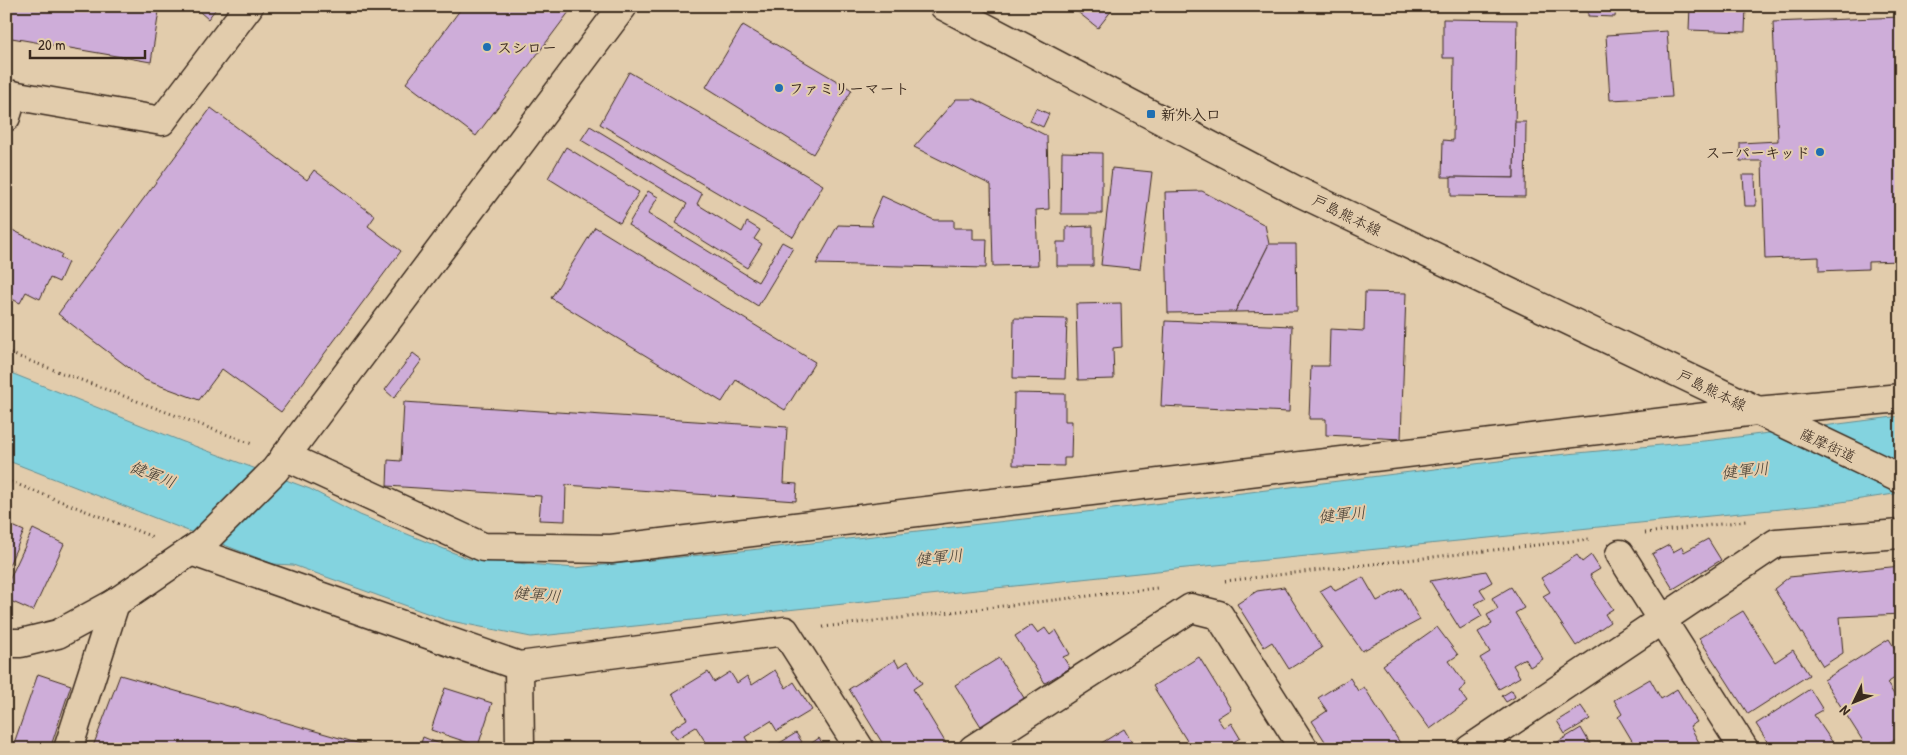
<svg xmlns="http://www.w3.org/2000/svg" width="1907" height="755" viewBox="0 0 1907 755" font-family="'Patrick Hand','Klee One',sans-serif">
	<rect width="100%" height="100%" fill="#e2ccac"/>
	<filter id="ink" filterUnits="userSpaceOnUse"><feTurbulence type="fractalNoise" baseFrequency=".02" numOctaves="2"/><feDisplacementMap in="SourceGraphic" scale="10" xChannelSelector="R" yChannelSelector="G"/><feConvolveMatrix kernelMatrix="1 2 1 2 8 2 1 2 1" color-interpolation-filters="sRGB"/></filter>
	<g filter="url(#ink)">
		<path fill="#83d3df" stroke="#668f92" d="M6 371 181 441 310 489 360 515 469 559 575 568 750 550 1130 507 1515 459 1714 440 1901 416V493L1821 505 1176 569 531 637 446 620 293 565 273 564 6 460Z"/>
		<g fill="#ceadd9" stroke="#3b2a1e">
			<path d="M6 6H131L159 11 151 62 6 37Z"/>
			<path d="M193 6H218L208 19Z"/>
			<path d="M463 6H562L569 12 476 136 406 83Z"/>
			<path d="M1070 6H1115L1098 28Z"/>
			<path d="M1465 6H1525V9Z"/>
			<path d="M1588 6H1616L1615 17 1588 16Z"/>
			<path d="M1690 6 1746 7 1745 32 1689 30Z"/>
			<path d="M1901 17V261L1868 262V269L1819 271V257L1765 259 1762 161H1740V143L1778 141 1773 22Z"/>
			<path d="M1443 19 1517 20 1514 178 1442 177 1443 140 1453 141 1454 58H1443Z"/>
			<path d="M743 25 852 90 813 154 706 87Z"/>
			<path d="M1667 31 1672 97 1610 100 1606 35Z"/>
			<path d="M629 72 823 185 793 237 600 124Z"/>
			<path d="M956 99H974L1047 136 1049 209 1036 210 1038 265 993 266 991 185 914 147Z"/>
			<path d="M211 108 307 180 314 170 375 216 368 226 401 251 281 412 222 369 199 400 145 380 58 314Z"/>
			<path d="M1036 108 1049 114 1043 127 1030 121Z"/>
			<path d="M1515 122H1526L1525 197 1451 196V177L1514 178Z"/>
			<path d="M590 126 702 194 697 204 742 232 747 222 760 230 754 239 762 244 747 268 675 223 687 204 581 140Z"/>
			<path d="M566 147 639 192 620 223 548 178Z"/>
			<path d="M1062 152 1102 153V214H1061Z"/>
			<path d="M1112 168 1152 172 1140 269 1101 265Z"/>
			<path d="M1743 175H1755L1756 206H1745Z"/>
			<path d="M648 191 658 197 648 214 758 282 782 242 793 248 758 306 628 225Z"/>
			<path d="M1202 191 1265 225 1269 244 1235 312 1168 313 1165 192Z"/>
			<path d="M882 196 934 220H954V228H973V239H987L986 268 816 264 838 225 873 226 871 221Z"/>
			<path d="M1093 226V266H1057V242H1066V227Z"/>
			<path d="M6 227 62 254 60 258 68 262 59 282 50 278 40 299 26 292 20 303 6 296Z"/>
			<path d="M595 227 815 362 785 410 736 380 722 402 551 298Z"/>
			<path d="M1269 244H1296L1297 311 1235 312Z"/>
			<path d="M1365 292 1406 293 1401 439 1326 435V419H1309L1311 366H1329L1330 329 1364 331Z"/>
			<path d="M1121 303 1122 347 1113 348 1114 379 1078 380 1076 304Z"/>
			<path d="M1014 318 1067 319 1065 379 1013 378Z"/>
			<path d="M1165 321 1292 326 1289 412 1161 406Z"/>
			<path d="M413 353 422 360 394 398 385 390Z"/>
			<path d="M1014 393 1065 394V421H1072L1071 458H1064V466L1013 465Z"/>
			<path d="M404 402 787 427 784 483 797 484 796 501 566 485 565 521 539 520 541 496 387 486 388 460 401 461Z"/>
			<path d="M6 523 24 531 6 572Z"/>
			<path d="M33 529 64 544 33 611 6 599V587Z"/>
			<path d="M1708 539 1721 560 1673 589 1652 554 1669 545 1673 552 1682 547 1684 552Z"/>
			<path d="M1577 555 1582 562 1591 555 1600 569 1590 575 1613 609 1605 614 1610 622 1576 646 1543 596 1550 592 1541 578Z"/>
			<path d="M1901 566V614L1840 617 1843 653 1823 666 1774 589 1789 577Z"/>
			<path d="M1486 571 1492 582 1480 589 1486 598 1475 604 1482 616 1460 629 1430 581Z"/>
			<path d="M1363 577 1377 601 1402 588 1420 620 1362 651 1320 591 1331 585 1335 591Z"/>
			<path d="M1284 587 1322 648 1289 669 1272 642 1264 647 1237 604 1257 591Z"/>
			<path d="M1511 587 1524 608 1515 613 1543 659 1530 667 1525 658 1513 665 1520 677 1499 689 1480 658 1490 652 1478 632 1492 624 1487 615 1498 609 1492 598Z"/>
			<path d="M1743 611 1775 662 1793 650 1809 675 1748 714 1699 638Z"/>
			<path d="M1032 625 1038 633 1045 628 1050 635 1056 630 1070 654 1063 657 1070 668 1045 683 1015 636Z"/>
			<path d="M1437 627 1458 655 1449 661 1466 685 1459 691 1467 702 1430 729 1383 665Z"/>
			<path d="M1889 639 1901 658V674L1887 683 1901 706V735L1879 749H1868L1824 680Z"/>
			<path d="M1199 657 1231 709 1217 718 1224 728 1231 723 1240 738 1222 749H1192L1153 686Z"/>
			<path d="M999 658 1026 701 982 728 955 685Z"/>
			<path d="M895 660 899 667 908 661 922 683 913 689 947 745 941 749H886L849 689Z"/>
			<path d="M775 670 786 688 794 682 812 710 777 731 771 721 745 737 752 749H723L722 746 718 749H710L696 727 676 739 670 730 687 719 672 694 708 672 714 682 730 672 737 683 747 676 752 685Z"/>
			<path d="M38 674 71 685 50 749H12Z"/>
			<path d="M120 675 378 749H92Z"/>
			<path d="M1350 678 1358 691 1364 687 1404 749H1330L1312 721 1327 711 1318 698Z"/>
			<path d="M1650 679 1661 699 1677 689 1697 722 1690 726 1701 746 1696 749H1637L1618 717 1622 714 1614 700Z"/>
			<path d="M445 688 492 703 478 746 431 730Z"/>
			<path d="M1810 689 1823 710 1814 715 1833 743 1827 747 1828 749H1772L1756 724Z"/>
			<path d="M1512 690 1515 697 1506 702 1502 696Z"/>
			<path d="M1581 706 1590 719 1565 734 1557 721Z"/>
			<path d="M1581 728 1593 749H1546Z"/>
			<path d="M1124 729 1134 746 1140 742 1144 749H1092Z"/>
			<path d="M796 733 802 742 792 749H780L778 744Z"/>
			<path d="M423 737 452 749H419Z"/>
			<path d="M819 738 826 749H803Z"/>
		</g>
		<g fill="none" stroke-linecap="round" stroke-linejoin="round">
			<g stroke="#3b2a1e" stroke-width="31">
				<g id="minor">
					<path d="M6 94 162 121 249 6"/>
					<path d="M6 117 13 95"/>
					<path d="M285 456 483 547 611 549 1756 411 1901 398"/>
					<path d="M191 551 519 666 785 631 860 749"/>
					<path d="M1620 554 1744 749"/>
					<path d="M6 643H21L58 634 115 603 201 544 275 470 623 6"/>
					<path d="M519 666 520 749"/>
					<path d="M68 749 115 603"/>
					<path d="M973 749 1191 608 1219 615 1304 749"/>
					<path d="M1470 749 1776 543 1901 534"/>
				</g>
			</g>
			<g stroke="#3b2a1e" stroke-width="31">
				<path id="major" d="M944 6 1295 190 1901 479"/>
			</g>
			<g stroke="#3b2a1e" stroke-width="3" stroke-dasharray="1 4" stroke-linecap="butt">
				<path d="M6 352 252 444"/>
				<path d="M6 480 153 537"/>
				<path d="M1645 533 1746 521"/>
				<path d="M1225 581 1589 539"/>
				<path d="M823 627 1157 588"/>
			</g>
			<use href="#minor" stroke="#e2ccac" stroke-width="28"/>
			<use href="#major" stroke="#e2ccac" stroke-width="28"/>
		</g>
	</g>
	<g fill="#1f6fb2" stroke="#e2ccac" stroke-width="2">
		<circle cx="487" cy="47" r="5"/>
		<circle cx="779" cy="88" r="5"/>
		<rect x="1146" y="109" width="10" height="10" rx="2.5"/>
		<circle cx="1820" cy="152" r="5"/>
	</g>
	<g text-anchor="middle" dominant-baseline="central" stroke-width="4" stroke-linejoin="round" paint-order="stroke">
		<g font-size="15" font-weight="bold" fill="#3b2a1e" stroke="#e2ccac" text-anchor="start">
			<text x="497" y="47">スシロー</text>
			<text x="789" y="88">ファミリーマート</text>
			<text x="1161" y="114">新外入口</text>
			<text x="1810" y="152" text-anchor="end">スーパーキッド</text>
		</g>
		<g font-size="15" fill="#3b2a1e" stroke="#e2ccac">
			<text transform="translate(1347 215) rotate(26)">戸島熊本線</text>
			<text transform="translate(1712 390) rotate(26)">戸島熊本線</text>
			<text transform="translate(1828 445) rotate(25)">薩摩街道</text>
		</g>
		<g font-size="16" font-style="italic" fill="#423b31" stroke="#e2ccac">
			<text transform="translate(1745 470) rotate(-6)">健軍川</text>
			<text transform="translate(153 474) rotate(21)">健軍川</text>
			<text transform="translate(1342 514) rotate(-6)">健軍川</text>
			<text transform="translate(939 557) rotate(-6)">健軍川</text>
			<text transform="translate(537 594) rotate(5)">健軍川</text>
		</g>
	</g>
	<rect width="1907" height="755" fill="none" stroke="#e2ccac" stroke-width="25"/>
	<rect x="12" y="12" width="1882" height="730" fill="none" stroke="#3b2a1e" stroke-width="2" filter="url(#ink)"/>
	<g transform="translate(1854 702) rotate(227)" stroke="#e2ccac" stroke-width="4" paint-order="stroke">
	<path d="M0-4L9 19L0 12L-9 19Z" fill="#3b2a1e"/>
	<text y="-8" font-size="14" font-weight="bold" text-anchor="middle" fill="#3b2a1e">N</text>
	</g>
	<path d="M30 50v8h115v-8" fill="none" stroke="#3b2a1e" stroke-width="2.5"/>
	<text x="38" y="50" font-size="15" fill="#3b2a1e" stroke="#e2ccac" stroke-width="4" paint-order="stroke">20 m</text>
</svg>
